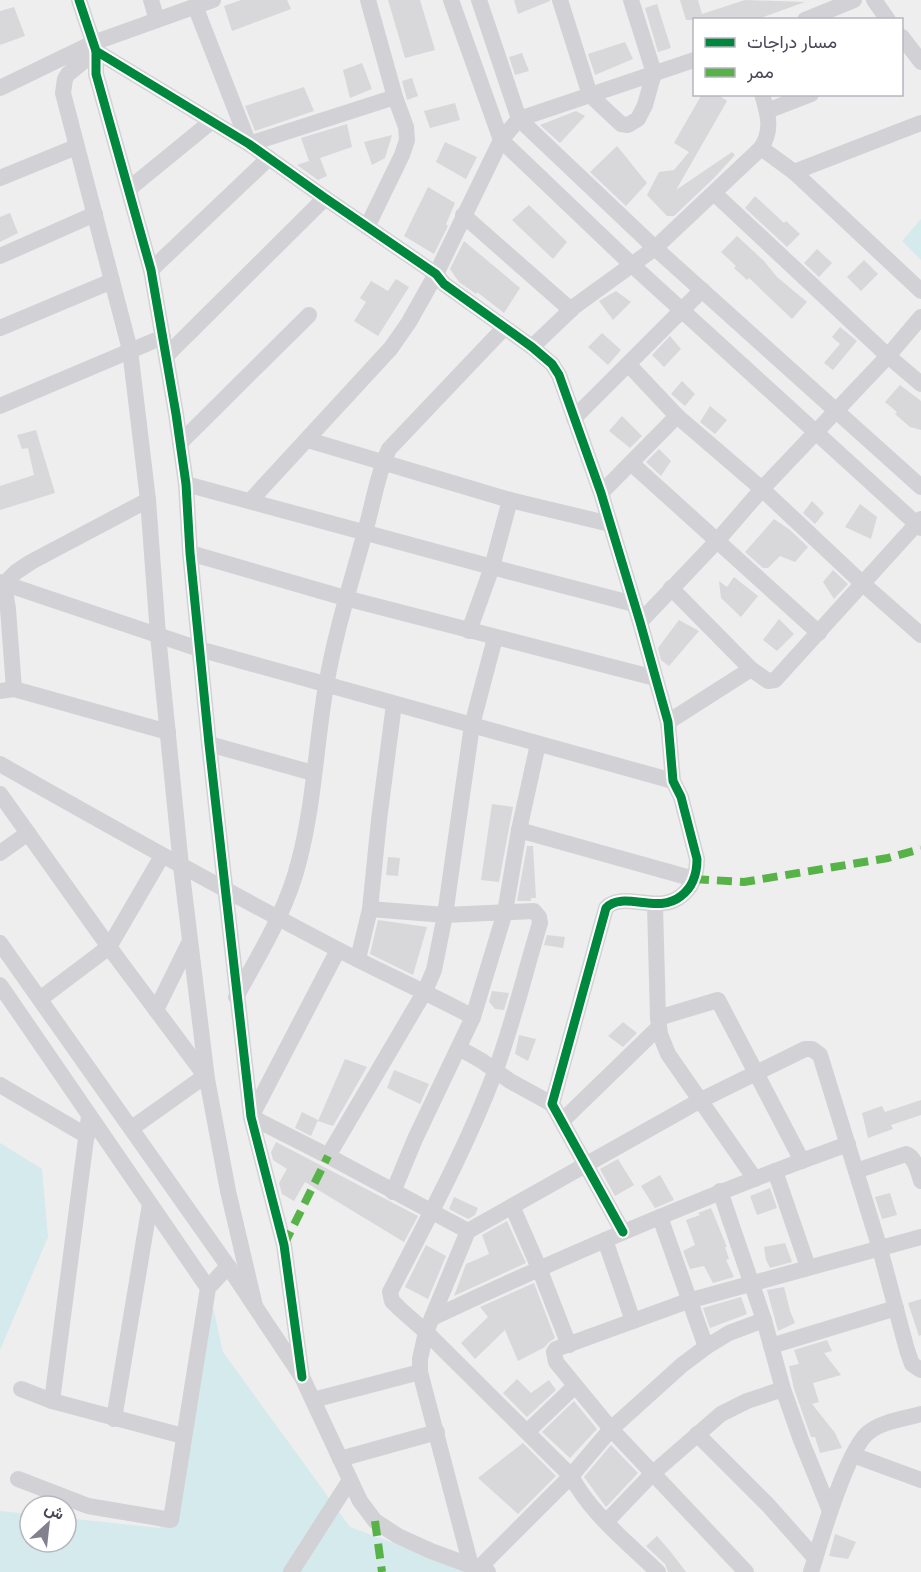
<svg xmlns="http://www.w3.org/2000/svg" width="921" height="1572" viewBox="0 0 921 1572" font-family="'IBM Plex Sans',Vazirmatn,sans-serif">
	<rect width="100%" height="100%" fill="#eee"/>
	<g fill="#d4eaec">
		<path d="M921 219V260L902 241Z"/>
		<path d="M0 1143 42 1169 48 1237 0 1350Z"/>
		<path d="M212 1303 223 1352 350 1527 471 1572H0V1511L30 1514V1542H66V1518L160 1528Z"/>
	</g>
	<g fill="#d8d7da">
		<path d="M241 0H287L291 9 232 31 224 6Z"/>
		<path d="M388 0H420L435 50 405 58Z"/>
		<path d="M514 0H550V1L518 14Z"/>
		<path d="M680 0H698L702 14 745 0 805 2 755 20H686Z"/>
		<path d="M657 4 671 48 658 52 645 8Z"/>
		<path d="M14 7 25 36 0 45V11Z"/>
		<path d="M625 42 633 59 595 75 588 54Z"/>
		<path d="M522 53 529 71 515 75 509 57Z"/>
		<path d="M362 63 372 89 350 98 343 70Z"/>
		<path d="M412 78 418 96 407 100 402 81Z"/>
		<path d="M304 87 314 111 255 131 245 106Z"/>
		<path d="M702 94H717L727 101 676 190 732 152 735 155 715 177 674 216H667L647 195 659 172 674 170 689 152 674 143Z"/>
		<path d="M455 103 460 120 430 128 424 111Z"/>
		<path d="M576 111 585 116 560 143 540 125Z"/>
		<path d="M347 124 352 147 320 158 327 176 318 180 297 165 309 161 301 138Z"/>
		<path d="M392 135 385 158 372 165 364 142Z"/>
		<path d="M445 142 477 157 466 179 436 162Z"/>
		<path d="M617 146 647 183 626 206 590 172Z"/>
		<path d="M428 187 455 203 446 224 448 226 434 254 404 236Z"/>
		<path d="M755 196 784 223 786 221 800 234 787 247 745 208Z"/>
		<path d="M529 205 567 242 553 259 512 220Z"/>
		<path d="M10 213 18 233 0 242V217Z"/>
		<path d="M737 236 764 261 777 277 807 302 792 319 749 278 747 280 734 268 736 266 721 252Z"/>
		<path d="M464 241 520 288 504 313 477 292 476 294 459 282 450 269Z"/>
		<path d="M817 249 832 263 819 277 804 263Z"/>
		<path d="M864 260 878 274 861 291 847 277Z"/>
		<path d="M396 279 409 287 378 336 354 321 366 302 360 298 371 281 388 291Z"/>
		<path d="M616 291 631 302 613 320 599 301Z"/>
		<path d="M840 327 857 341 833 370 824 363 840 344 832 337Z"/>
		<path d="M602 333 621 350 608 365 588 347Z"/>
		<path d="M670 336 681 349 664 367 652 355Z"/>
		<path d="M682 381 695 394 685 406 671 394Z"/>
		<path d="M900 385 921 401V430L910 427 895 414 897 412 885 402Z"/>
		<path d="M710 406 727 420 715 434 700 422Z"/>
		<path d="M622 416 642 436 630 448 609 431Z"/>
		<path d="M36 430 55 493 0 510V486L34 475 28 448 22 449 17 435Z"/>
		<path d="M659 449 671 461 661 476 646 462Z"/>
		<path d="M812 501 824 513 815 524 803 513Z"/>
		<path d="M860 504 877 517 871 539 845 527Z"/>
		<path d="M774 519 790 530 808 547 795 562 780 556 768 568H763L745 552Z"/>
		<path d="M833 570 848 584 834 599 823 582Z"/>
		<path d="M734 577 758 596 741 617 721 598 719 581 727 587Z"/>
		<path d="M779 619 794 634 777 651 763 640Z"/>
		<path d="M679 620 699 631 669 666 661 660 658 648Z"/>
		<path d="M492 804 513 807 499 882 481 880Z"/>
		<path d="M527 846H533L536 898H531V901H517Z"/>
		<path d="M388 857 400 858 398 876 386 875Z"/>
		<path d="M378 920 427 927 413 975 370 954Z"/>
		<path d="M547 935 565 937 563 948 544 945Z"/>
		<path d="M492 991 509 993 504 1010 495 1009 489 1002Z"/>
		<path d="M623 1022 637 1033 623 1047 608 1036Z"/>
		<path d="M519 1035 536 1039 528 1061 515 1054Z"/>
		<path d="M345 1059 367 1067 333 1126 318 1121Z"/>
		<path d="M394 1070 429 1084 420 1104 387 1088Z"/>
		<path d="M921 1100V1115L891 1125 893 1129 868 1138 862 1113 882 1106 885 1112Z"/>
		<path d="M302 1112 318 1120 311 1136 295 1128Z"/>
		<path d="M276 1142 418 1216 404 1242 305 1182 294 1201 282 1194 279 1183 287 1169 273 1160 271 1152Z"/>
		<path d="M618 1159 634 1185 615 1196 600 1169Z"/>
		<path d="M660 1175 674 1200 655 1208 641 1186Z"/>
		<path d="M770 1188 777 1208 757 1215 750 1196Z"/>
		<path d="M890 1193 897 1215 882 1219 875 1197Z"/>
		<path d="M454 1197 478 1208 475 1215 468 1219 449 1209Z"/>
		<path d="M711 1208 727 1247H725L729 1259 726 1260 734 1277 713 1283 704 1266 690 1269 683 1251 695 1245 686 1220 700 1215 698 1213Z"/>
		<path d="M507 1221 526 1263 454 1296 466 1264 489 1254 482 1235Z"/>
		<path d="M785 1243 792 1262 770 1268 766 1260 764 1247Z"/>
		<path d="M426 1245 446 1256 428 1299 405 1287Z"/>
		<path d="M534 1283 555 1338 548 1343 545 1347 518 1361 505 1330 475 1359 461 1343 488 1317 480 1307Z"/>
		<path d="M784 1287 790 1311 795 1323 778 1331 767 1290Z"/>
		<path d="M741 1297 747 1314 710 1328 703 1308Z"/>
		<path d="M921 1299V1335L919 1336 908 1303Z"/>
		<path d="M827 1340 832 1351 824 1353 841 1375 813 1383 819 1402 812 1404 835 1433 842 1448 820 1453 815 1437H811L794 1389 789 1366 799 1364 794 1350Z"/>
		<path d="M517 1379 531 1393 549 1380 556 1390 527 1417 503 1393Z"/>
		<path d="M574 1401 597 1429 570 1458 542 1432Z"/>
		<path d="M523 1443 556 1476 518 1514 478 1478Z"/>
		<path d="M611 1445 638 1473 606 1507 584 1477Z"/>
		<path d="M835 1534 856 1542 848 1559 829 1556Z"/>
		<path d="M657 1536 670 1551 686 1572H668L665 1564 646 1546Z"/>
	</g>
	<g fill="none" stroke-linecap="round" stroke-linejoin="round">
		<g stroke="#d2d1d5" stroke-width="16">
			<path d="M79 0 96 51V74L151 270 176 414 186 484 190 553 209 744 251 1117 284 1245 302 1377"/>
			<path d="M151 0 157 20"/>
			<path d="M451 0 501 140 631 264 921 528"/>
			<path d="M479 0 519 119 655 248 921 487"/>
			<path d="M560 0 590 95 621 124 628 125 638 119 645 105 654 73 631 0"/>
			<path d="M874 0 888 20"/>
			<path d="M195 6 249 144 395 97"/>
			<path d="M805 20 854 0"/>
			<path d="M902 37 921 62"/>
			<path d="M96 51 249 144 325 198 436 274 444 284 532 347 552 364 559 375 601 493 640 622 668 722 673 781 681 797 697 859C697 873 693 887 681 896 658 915 623 890 606 908L552 1104 623 1232"/>
			<path d="M96 51 68 74 65 79 63 93 130 350 148 500 158 635 181 866 207 1079 228 1191 255 1306"/>
			<path d="M0 88 93 43 213 0"/>
			<path d="M767 111 811 94"/>
			<path d="M761 148 794 172 921 291"/>
			<path d="M794 172 921 123"/>
			<path d="M0 178 76 147"/>
			<path d="M130 188 212 121"/>
			<path d="M714 193 888 356 921 384"/>
			<path d="M463 215 571 310"/>
			<path d="M367 227 402 155 407 140 406 127 395 97 368 0"/>
			<path d="M0 256 95 214"/>
			<path d="M151 270 269 158"/>
			<path d="M0 328 112 281"/>
			<path d="M532 347 575 306 655 248 761 148C773 130 768 114 762 94"/>
			<path d="M166 356 325 198"/>
			<path d="M629 365 677 416 762 489 862 583 921 635"/>
			<path d="M0 406 163 337"/>
			<path d="M574 418 702 290"/>
			<path d="M308 440 510 500 610 524"/>
			<path d="M180 443 309 315"/>
			<path d="M631 463 819 633"/>
			<path d="M186 484 492 567 634 604"/>
			<path d="M601 493 677 416"/>
			<path d="M250 501 391 348 409 322 436 274 501 140 519 119 694 60"/>
			<path d="M190 553 345 598 655 678"/>
			<path d="M0 582 199 649 673 781"/>
			<path d="M671 588 751 669 768 681 775 680 921 519"/>
			<path d="M640 622 717 541 762 489 888 356 921 317"/>
			<path d="M469 631 492 567 510 500"/>
			<path d="M14 689 8 609 4 584 16 572 31 562 148 500"/>
			<path d="M0 691 14 689 168 732"/>
			<path d="M668 722 751 669"/>
			<path d="M209 744 313 773"/>
			<path d="M0 764C111 827 222 889 335 948 380 972 427 992 473 1017"/>
			<path d="M0 794 109 947 206 1077"/>
			<path d="M519 830 694 879"/>
			<path d="M0 853 28 833"/>
			<path d="M655 905 658 1018 660 1034 668 1054 755 1179"/>
			<path d="M370 909 445 915 534 911 539 917 540 923C525 972 513 1024 495 1072 466 1149 427 1220 390 1292L392 1301 400 1309 426 1332 571 1476C591 1514 628 1543 658 1572"/>
			<path d="M0 943 228 1266 302 1377 360 1501 375 1521 398 1536 431 1551 488 1572"/>
			<path d="M338 950 251 1117 328 1156 425 991 434 970 445 915 472 725 495 638"/>
			<path d="M358 959 370 909 379 820 394 704"/>
			<path d="M0 985 208 1288"/>
			<path d="M236 997C260 953 287 910 299 861 314 804 316 744 326 686 335 633 351 583 365 532 373 504 377 475 389 449L504 328"/>
			<path d="M40 999 109 947 162 856"/>
			<path d="M156 1010 190 941"/>
			<path d="M658 1018 718 1000 802 1161"/>
			<path d="M459 1048 482 1061 510 1081 552 1104"/>
			<path d="M0 1085 87 1136"/>
			<path d="M562 1121 659 1027"/>
			<path d="M132 1128 205 1076"/>
			<path d="M328 1156 468 1231"/>
			<path d="M775 1171 808 1267"/>
			<path d="M856 1171 906 1154C916 1158 918 1172 921 1181"/>
			<path d="M720 1191 764 1320 783 1389 801 1440 830 1511"/>
			<path d="M393 1192 415 1139 473 1017 505 912 519 830 538 744"/>
			<path d="M512 1206 539 1268 569 1345"/>
			<path d="M660 1217 706 1347"/>
			<path d="M605 1240 633 1321"/>
			<path d="M432 1318C568 1254 706 1195 848 1144"/>
			<path d="M771 1346 896 1308"/>
			<path d="M420 1372V1359L426 1332 468 1231 699 1101 805 1049H812L820 1055 880 1249 907 1350 912 1364 921 1370"/>
			<path d="M21 1389 52 1401 183 1436"/>
			<path d="M313 1400 420 1372 471 1566"/>
			<path d="M52 1401 89 1116"/>
			<path d="M114 1419 150 1204"/>
			<path d="M527 1432 575 1386"/>
			<path d="M697 1434 768 1505 815 1558"/>
			<path d="M853 1455 921 1480"/>
			<path d="M340 1459 437 1432"/>
			<path d="M18 1479 88 1506 171 1520 208 1288 228 1266"/>
			<path d="M606 1522 652 1474 721 1414 747 1401 783 1389"/>
			<path d="M478 1569 571 1476 611 1429 682 1365 706 1347 729 1333 764 1320"/>
			<path d="M291 1572 350 1480"/>
			<path d="M746 1572 611 1429 556 1362 554 1352 556 1349 688 1301 921 1237"/>
			<path d="M811 1572C820 1543 847 1448 869 1432 883 1421 904 1419 921 1414"/>
		</g>
		<g stroke="#57b348" stroke-width="8" stroke-dasharray="15 8" stroke-linecap="butt">
			<path d="M694 879 744 882 888 858 921 849"/>
			<path d="M284 1245 328 1156"/>
			<path d="M375 1521 382 1572"/>
		</g>
		<g stroke="#fff" stroke-width="13">
			<g id="cycleway">
				<path d="M79 0 96 51V74L151 270 176 414 186 484 190 553 209 744 251 1117 284 1245 302 1377"/>
				<path d="M96 51 249 144 325 198 436 274 444 284 532 347 552 364 559 375 601 493 640 622 668 722 673 781 681 797 697 859C697 873 693 887 681 896 658 915 623 890 606 908L552 1104 623 1232"/>
			</g>
		</g>
		<use href="#cycleway" stroke="#00873e" stroke-width="9"/>
	</g>
	<rect x="693" y="18" width="210" height="78" fill="#ffffff" stroke="#b7b5bd" stroke-width="1.5"/>
	<rect x="705" y="38" width="30" height="9" fill="#00873e" stroke="#b7b5bd" stroke-width="1.5"/>
	<text x="747" y="48" font-size="18" fill="#4a4759">مسار دراجات</text>
	<rect x="705" y="68" width="30" height="9" fill="#57b348" stroke="#b7b5bd" stroke-width="1.5"/>
	<text x="747" y="78" font-size="18" fill="#4a4759">ممر</text>
	<g transform="translate(48 1524) rotate(27)"><circle r="28" fill="#ffffff" stroke="#b7b5bd" stroke-width="1.5"/>
	<path d="M0-4.5L10 22L0 15L-10 22Z" fill="#83818d"/>
	<text y="-9" font-size="16" font-weight="bold" text-anchor="middle" fill="#4a4759">ش</text>
	</g>
</svg>
